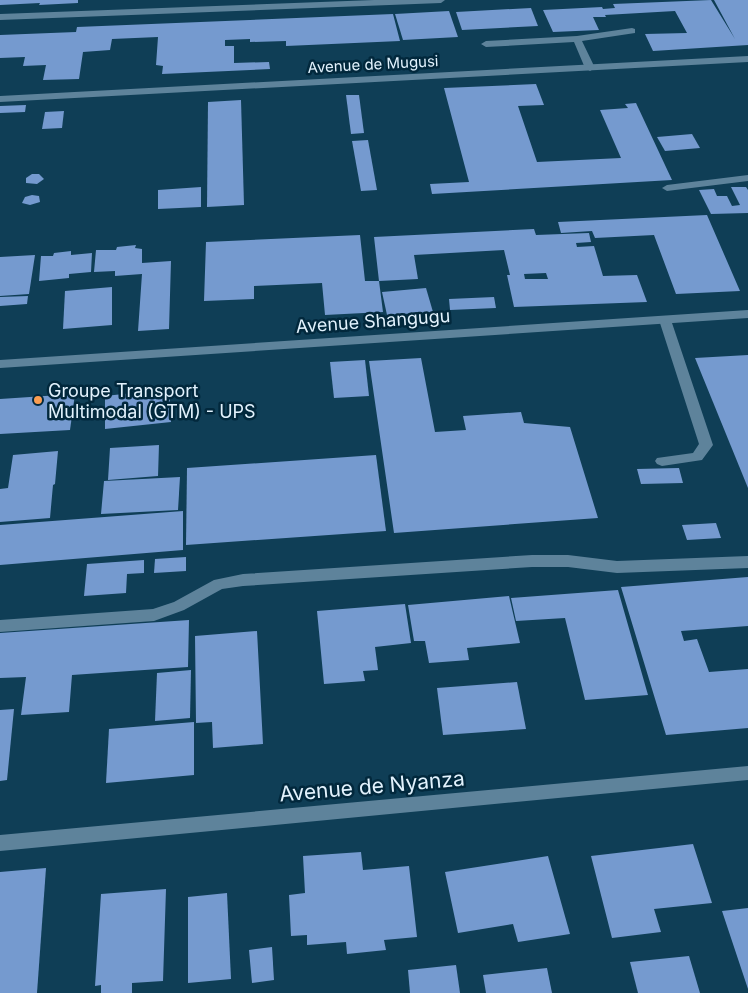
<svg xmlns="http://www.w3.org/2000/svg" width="748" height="993" viewBox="0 0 748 993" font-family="Inter,sans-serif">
	<rect width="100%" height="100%" fill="#0d3246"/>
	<rect fill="#0f3e56" x="0" y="0" width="748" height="993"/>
	<g fill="#759acf" fill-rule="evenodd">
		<path d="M0 0H78V3L39 5 40 3 0 5Z"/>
		<path d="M711 0 735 39 714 0H748V45L653 51 645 34 687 33 675 11 605 15 606 17H593L599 30 553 32 543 10 602 7 603 9 615 8 613 4Z"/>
		<path d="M531 8 538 26 462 30 456 12Z"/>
		<path d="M449 11 458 37 403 40 395 14Z"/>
		<path d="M393 14 400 41 286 46V41L250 42V39L225 40V46H234V63L269 62 270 69 162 74 163 66 156 65 158 37 112 39 110 50 83 52 79 79 43 80 46 65 23 66 25 57 0 58V35L76 32 77 27Z"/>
		<path d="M536 84 544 105 518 106 537 162 621 158 600 110 628 108 625 104 636 103 672 180 432 194 430 184 469 182 444 88Z"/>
		<path d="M346 95H359L364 133 351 134Z"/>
		<path d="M241 100 244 205 207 207 208 102Z"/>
		<path d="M26 105 25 112 0 113V106Z"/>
		<path d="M64 111 62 128 42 129 45 112Z"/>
		<path d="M692 134 700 148 665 151 657 137Z"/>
		<path d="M368 140 377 190 361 191 352 141Z"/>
		<path d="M32 174H39L44 179 37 184 26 183V178Z"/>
		<path d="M201 187V207L158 209V190Z"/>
		<path d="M731 187H746L748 190V213L711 214 699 190 714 189 717 196H727L732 206 740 205Z"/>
		<path d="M32 195 39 196 40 202 30 205 22 203 25 197Z"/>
		<path d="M707 215 740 291 676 294 654 235 595 238 592 231 561 233 558 222Z"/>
		<path d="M534 229 536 235 589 233 591 242 576 243 577 247 594 246 603 276 637 275 647 302 514 307 507 275H510L504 250 414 255 418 279 379 281 383 312 325 315 322 283 254 286V299L204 301 206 242 360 235 365 281H379L374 237ZM546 273 548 279H525L524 274Z"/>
		<path d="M136 245 135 248 142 249V263L171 261 169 329 138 331 142 274 115 276V271L94 272 96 250H116L117 247Z"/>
		<path d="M71 251V255L92 253 91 272 69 274V278L39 281 41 256H53L54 253Z"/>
		<path d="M35 255 29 294 0 296V257Z"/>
		<path d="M112 287V325L63 329 65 291Z"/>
		<path d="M426 288 433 312 387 315 382 292Z"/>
		<path d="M28 296 27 304 0 306V297Z"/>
		<path d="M494 297 496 308 450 310 449 299Z"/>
		<path d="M748 355V488L695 358Z"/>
		<path d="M421 358 435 432 466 430 463 416 521 412 524 423 570 427 598 518 394 533 369 361Z"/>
		<path d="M365 360 369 396 334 398 330 362Z"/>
		<path d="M169 389 171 422 105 429V396Z"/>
		<path d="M75 394 70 430 0 434V399Z"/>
		<path d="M159 445 158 476 108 480 110 448Z"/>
		<path d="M58 451 55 484 53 485 50 518 0 522V489L8 488 13 455Z"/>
		<path d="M376 455 386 531 186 545 187 468Z"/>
		<path d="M679 468 683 483 641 484 637 469Z"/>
		<path d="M180 477 178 510 101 514 104 481Z"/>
		<path d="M183 511V550L0 565V525Z"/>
		<path d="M716 523 721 538 687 540 682 525Z"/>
		<path d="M186 557V571L154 573 155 559Z"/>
		<path d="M144 560V573L127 574 126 593 84 596 87 564Z"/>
		<path d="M748 577V626L681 631 684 641 697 639 709 672 748 669V728L666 735 621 587Z"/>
		<path d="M618 590 648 695 585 700 565 618 516 621 511 598Z"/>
		<path d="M509 596 520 643 467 648 469 660 429 663 425 641H414L408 605Z"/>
		<path d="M405 604 411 643 375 647 378 670 363 671 365 681 324 684 317 611Z"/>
		<path d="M189 620 188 667 72 675 69 712 21 715 26 677 0 678V633Z"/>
		<path d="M257 631 263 744 213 748 212 722 196 723 195 636Z"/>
		<path d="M191 670 190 718 155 721 157 673Z"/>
		<path d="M517 682 526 729 443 735 437 688Z"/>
		<path d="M14 709 7 780 0 781V710Z"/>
		<path d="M194 722V775L106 783 109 729Z"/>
		<path d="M693 844 712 903 654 909 661 932 612 938 591 856Z"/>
		<path d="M361 852 363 870 409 866 417 937 384 940 386 950 347 954 346 942 307 945V935L291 936 289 895 305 893 303 856Z"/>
		<path d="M548 856 570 934 518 942 513 924 458 933 445 872Z"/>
		<path d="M46 868 37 993H0V872Z"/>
		<path d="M166 889 163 981 132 983V993H101V985L95 986 101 894Z"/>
		<path d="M227 893 231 979 188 983V897Z"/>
		<path d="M748 908V989L722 911Z"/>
		<path d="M272 947 274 980 252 983 249 950Z"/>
		<path d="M689 956 700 993H638L630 962Z"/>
		<path d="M456 965 460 993H410L408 970Z"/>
		<path d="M547 968 552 993H486L483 975Z"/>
	</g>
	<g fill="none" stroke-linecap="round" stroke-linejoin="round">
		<g fill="#5e839b" fill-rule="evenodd">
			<path d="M632 28 635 29V33L582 41 595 68 590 71 585 68 574 42 486 47 481 44 486 41 577 36Z"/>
			<path d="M665 316 671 320 713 445 702 460 662 466 657 464 655 461 657 458 693 453 699 444 659 320Z"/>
		</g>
		<g fill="#5e839b" fill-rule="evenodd">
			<path d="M374 0H445L441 3 0 20V14Z"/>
			<path d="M748 56V62L0 102V96Z"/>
			<path d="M748 175V181L667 191 662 188 667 185Z"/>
			<path d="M748 310V318L0 368V360Z"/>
			<path d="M532 555H568L617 561 748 556V568L617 573 568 567H532L243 586 222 589 184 610 154 621 0 632V620L153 609 174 602 214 580 243 574Z"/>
			<path d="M748 766V780L0 851V835Z"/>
		</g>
	</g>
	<circle fill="#fc9e52" stroke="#02283c" stroke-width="2" cx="38" cy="400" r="5"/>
	<g text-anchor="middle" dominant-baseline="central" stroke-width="5" stroke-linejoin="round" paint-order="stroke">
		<g font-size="15" fill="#e2f2fd" stroke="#02283c">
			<text transform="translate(373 64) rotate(-3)">Avenue de Mugusi</text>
		</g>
		<g font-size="18" fill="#e2f2fd" stroke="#02283c">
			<text transform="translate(373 321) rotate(-4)">Avenue Shangugu</text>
		</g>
		<g font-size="18" fill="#e2f2fd" stroke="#02283c" text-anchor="start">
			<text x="48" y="390">Groupe Transport<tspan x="48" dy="21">Multimodal (GTM) - UPS</tspan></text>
		</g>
		<g font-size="21" fill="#e2f2fd" stroke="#02283c">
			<text transform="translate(372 786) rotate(-5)">Avenue de Nyanza</text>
		</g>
	</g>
</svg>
